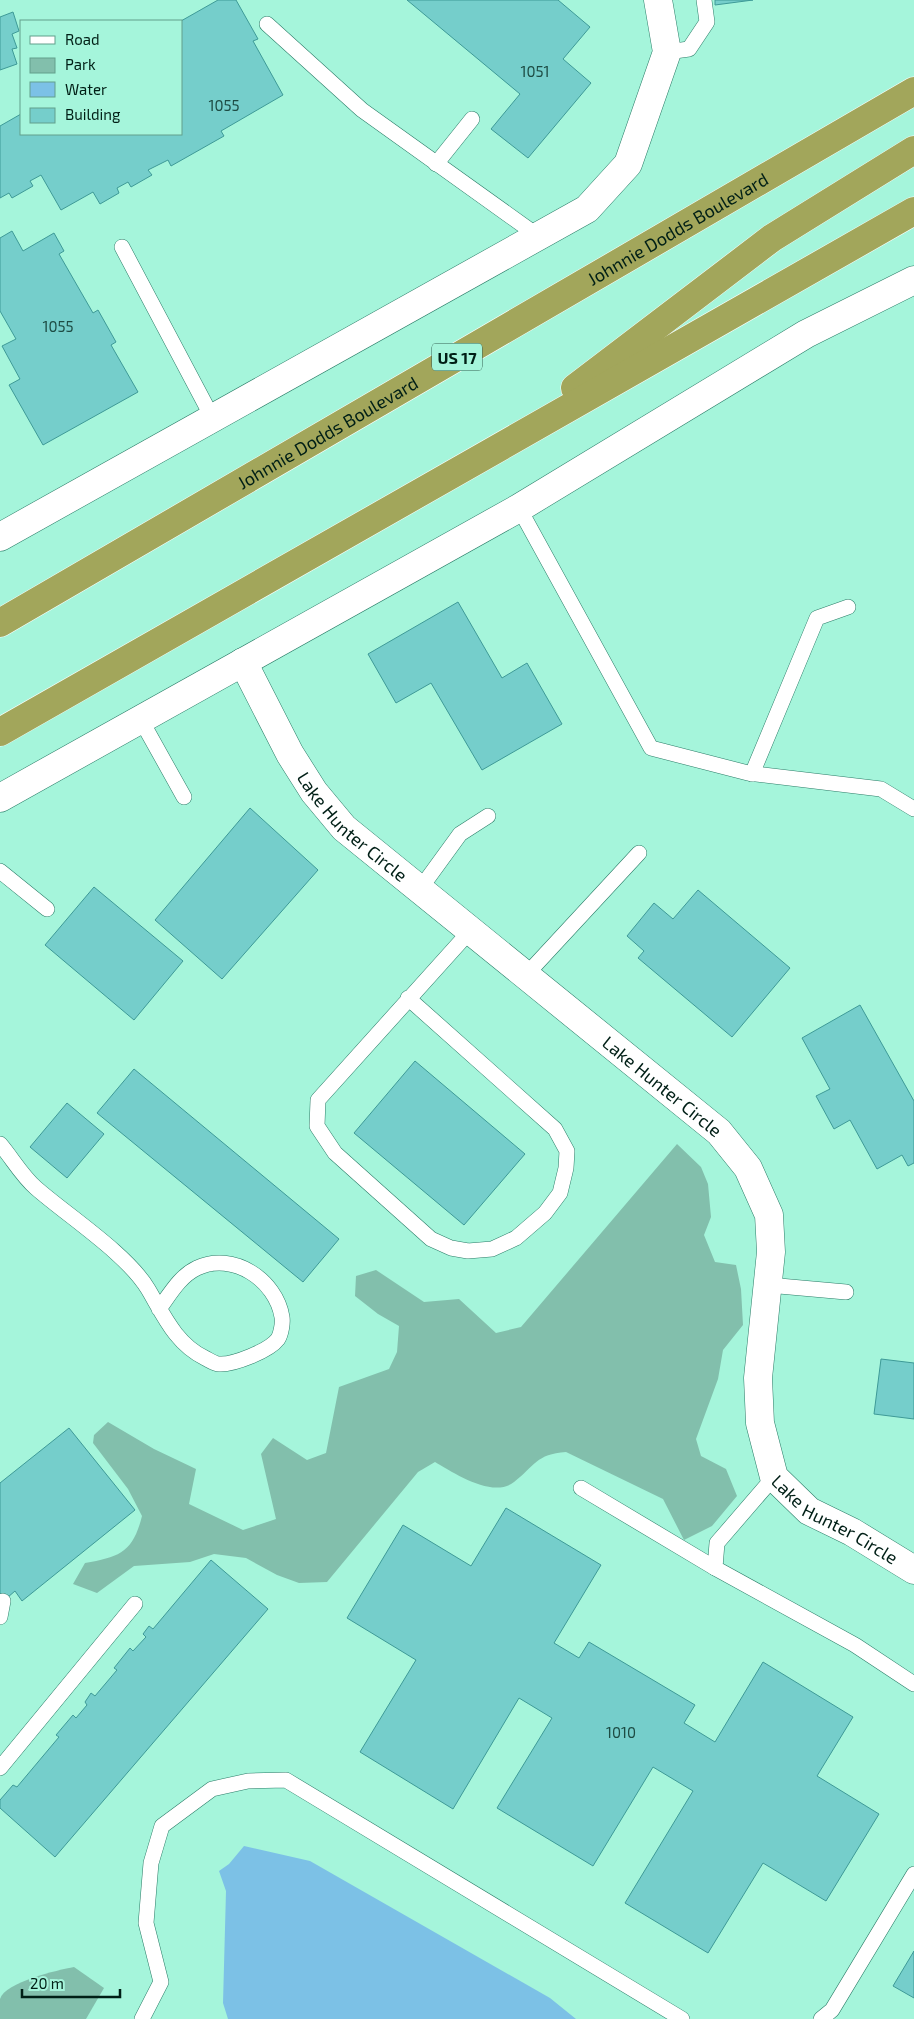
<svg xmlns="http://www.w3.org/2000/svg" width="914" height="2019" viewBox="0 0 914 2019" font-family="'Exo 2',sans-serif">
	<rect width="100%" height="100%" fill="#a5f5db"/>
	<g fill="#82bfac">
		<path d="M677 1144 701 1167 708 1184 711 1217 704 1235 715 1262 736 1265 741 1289 743 1325 723 1350 718 1379 696 1439 701 1456 726 1469 737 1496 712 1526 684 1540 663 1499 566 1452C536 1454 535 1466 514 1482 493 1499 454 1473 435 1462L418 1472 327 1582 299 1583 277 1575 246 1558 214 1554 190 1562 134 1566 97 1593 73 1584 85 1563C120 1557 133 1552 142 1516L128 1489 93 1443 94 1435 108 1422 154 1449 196 1469 189 1504 243 1530 276 1519 261 1454 273 1438 307 1460 326 1453 339 1387 389 1369 397 1352 399 1326 378 1314 355 1296 356 1276 376 1270 424 1302 459 1299 496 1333 521 1327Z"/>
		<path d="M74 1967 104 1988 86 2019H0C0 2013 0 2005 0 1999 5 1982 58 1970 74 1967Z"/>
	</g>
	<path fill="#7cc1e6" d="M244 1846 310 1861 550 1998 576 2019H228L223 2003 226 1891 219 1871 229 1864Z"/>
	<g fill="#75cecb" stroke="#3e9a97">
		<path d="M218 0H236L258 39 253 41 283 95 221 131 224 136 171 166 168 160 148 170 152 175 131 187 128 182 117 188 119 193 100 204 93 192 61 210 41 175 30 181 33 186 12 198 9 193 0 198V126L21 114V134H181V21Z"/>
		<path d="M407 0H558L590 27 563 59 591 83 528 158 491 129 520 94Z"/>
		<path d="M715 0H753L715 5Z"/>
		<path d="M13 12 19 31 12 34 17 48 12 49 17 64 0 70V17Z"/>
		<path d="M12 231 23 251 54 233 64 251 59 254 93 313 98 310 116 342 111 345 138 392 43 445 9 385 20 379 2 346 16 339 0 311V238Z"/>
		<path d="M458 602 502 678 527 663 562 724 482 770 431 683 396 703 368 654Z"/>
		<path d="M250 808 318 870 222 979 155 920Z"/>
		<path d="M94 887 183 961 134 1020 45 945Z"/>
		<path d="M698 890 790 968 732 1037 638 958 644 951 627 936 654 903 673 919Z"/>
		<path d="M860 1005 914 1101V1163L908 1166 902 1155 877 1169 850 1120 834 1129 816 1096 830 1089 802 1038Z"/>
		<path d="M415 1061 525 1154 464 1225 354 1133Z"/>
		<path d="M134 1069 339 1239 303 1282 97 1113Z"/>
		<path d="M67 1103 104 1134 67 1178 30 1147Z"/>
		<path d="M881 1359 914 1363V1419L874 1414Z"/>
		<path d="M69 1428 135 1510 22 1601 15 1591 0 1604V1483Z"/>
		<path d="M506 1508 601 1565 554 1643 579 1658 589 1642 695 1705 684 1723 715 1742 763 1662 853 1717 817 1776 879 1814 826 1901 763 1863 708 1953 625 1903 693 1791 653 1767 593 1866 497 1808 552 1718 519 1698 453 1809 360 1752 416 1660 347 1618 403 1525 471 1566Z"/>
		<path d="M211 1560 268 1609 55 1857 0 1808V1800L13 1785 17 1787 59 1737 56 1735 73 1715 76 1718 87 1705 85 1702 91 1693 95 1696 117 1670 114 1668 130 1648 133 1651 146 1637 143 1634 149 1626 153 1629Z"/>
		<path d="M914 1951V1998L893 1986Z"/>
	</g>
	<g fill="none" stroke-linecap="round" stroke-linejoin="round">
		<g stroke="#2b7d68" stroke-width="16">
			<g id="service">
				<path d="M267 24 362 110 538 236"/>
				<path d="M667 52 689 49 707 22 704 0"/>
				<path d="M436 164 472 119"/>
				<path d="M122 247 212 417"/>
				<path d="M519 508 651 748 748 773 881 789 914 809"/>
				<path d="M141 720 184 797"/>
				<path d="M752 774 817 618 848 607"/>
				<path d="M0 871 47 909"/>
				<path d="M420 889 460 834 488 816"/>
				<path d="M526 975 639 853"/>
				<path d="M408 998 555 1129 567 1151 566 1168 560 1193 545 1213 516 1238 492 1249 468 1251 451 1248 431 1239 335 1153 317 1126 318 1100 471 930"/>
				<path d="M0 1144C12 1158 22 1176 36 1188 68 1216 127 1254 148 1289 164 1316 176 1344 205 1358 209 1360 215 1364 219 1364 233 1365 269 1351 278 1339 281 1334 283 1323 282 1317 276 1280 233 1251 197 1268 180 1276 170 1294 159 1309"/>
				<path d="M768 1285 846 1292"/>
				<path d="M774 1477 717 1543 715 1568 855 1645 914 1684"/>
				<path d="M581 1488 715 1568"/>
				<path d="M0 1617 3 1601"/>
				<path d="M0 1768 135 1604"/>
				<path d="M142 2019 161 1982 146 1923 151 1863 162 1826 212 1789 248 1781 286 1780 682 2019"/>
				<path d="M821 2019 832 2010 914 1874"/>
			</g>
		</g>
		<g stroke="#2b7d68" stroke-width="29">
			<g id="minor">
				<path id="s1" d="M243 662 290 754 314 792 344 828 719 1132 748 1168 769 1215 771 1252 758 1378 760 1423 774 1477 809 1511 852 1532 914 1570"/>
			</g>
		</g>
		<g stroke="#2b7d68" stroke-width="29">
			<g id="tertiary">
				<path d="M0 537 587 209 628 164 667 52 658 0"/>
				<path d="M0 798 519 508 806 334 914 280"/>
			</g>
		</g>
		<g stroke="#fff" stroke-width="29">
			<g id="trunk">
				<path d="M575 388 772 238 914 150"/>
				<path id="s2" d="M0 623 914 91"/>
				<path d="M0 732 914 211"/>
			</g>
		</g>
		<use href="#service" stroke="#fff" stroke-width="15"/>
		<use href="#minor" stroke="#fff" stroke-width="28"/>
		<use href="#tertiary" stroke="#fff" stroke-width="28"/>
		<use href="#trunk" stroke="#a2a65b" stroke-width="28"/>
	</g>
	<g text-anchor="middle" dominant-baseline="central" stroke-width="4.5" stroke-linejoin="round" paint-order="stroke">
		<g font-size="15" fill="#1d4b43">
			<text x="535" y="71">1051</text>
			<text x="224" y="105">1055</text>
			<text x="58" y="326">1055</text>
			<text x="621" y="1732">1010</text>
		</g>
		<rect fill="#a5f5db" stroke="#325f51" stroke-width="1" x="432" y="343.5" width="50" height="27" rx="4"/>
		<g font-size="16" font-weight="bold" fill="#001f16">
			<text x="457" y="357">US 17</text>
		</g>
		<g font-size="18" fill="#001f16" stroke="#a5f5db">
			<text stroke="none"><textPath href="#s2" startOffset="784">Johnnie Dodds Boulevard</textPath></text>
			<text stroke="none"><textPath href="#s2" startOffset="379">Johnnie Dodds Boulevard</textPath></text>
			<text stroke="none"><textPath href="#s1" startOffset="200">Lake Hunter Circle</textPath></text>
			<text stroke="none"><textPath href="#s1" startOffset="605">Lake Hunter Circle</textPath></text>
			<text stroke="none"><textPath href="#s1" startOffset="1115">Lake Hunter Circle</textPath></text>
		</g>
	</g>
	<rect x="20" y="20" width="162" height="115" fill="#a5f5db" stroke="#639f8c"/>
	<rect x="30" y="36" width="25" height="8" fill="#ffffff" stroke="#639f8c"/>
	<text x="65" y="45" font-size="15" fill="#001f16">Road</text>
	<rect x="30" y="58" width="25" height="15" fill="#82bfac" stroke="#639f8c"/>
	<text x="65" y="70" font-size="15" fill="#001f16">Park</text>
	<rect x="30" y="82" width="25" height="15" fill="#7cc1e6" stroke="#639f8c"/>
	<text x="65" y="95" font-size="15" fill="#001f16">Water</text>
	<rect x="30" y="108" width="25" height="15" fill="#75cecb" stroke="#639f8c"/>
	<text x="65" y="120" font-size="15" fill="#001f16">Building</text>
	<path d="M22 1989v8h98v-8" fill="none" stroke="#001f16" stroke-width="2.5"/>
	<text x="30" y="1989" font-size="15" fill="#001f16" stroke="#a5f5db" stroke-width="4" paint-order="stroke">20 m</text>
</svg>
